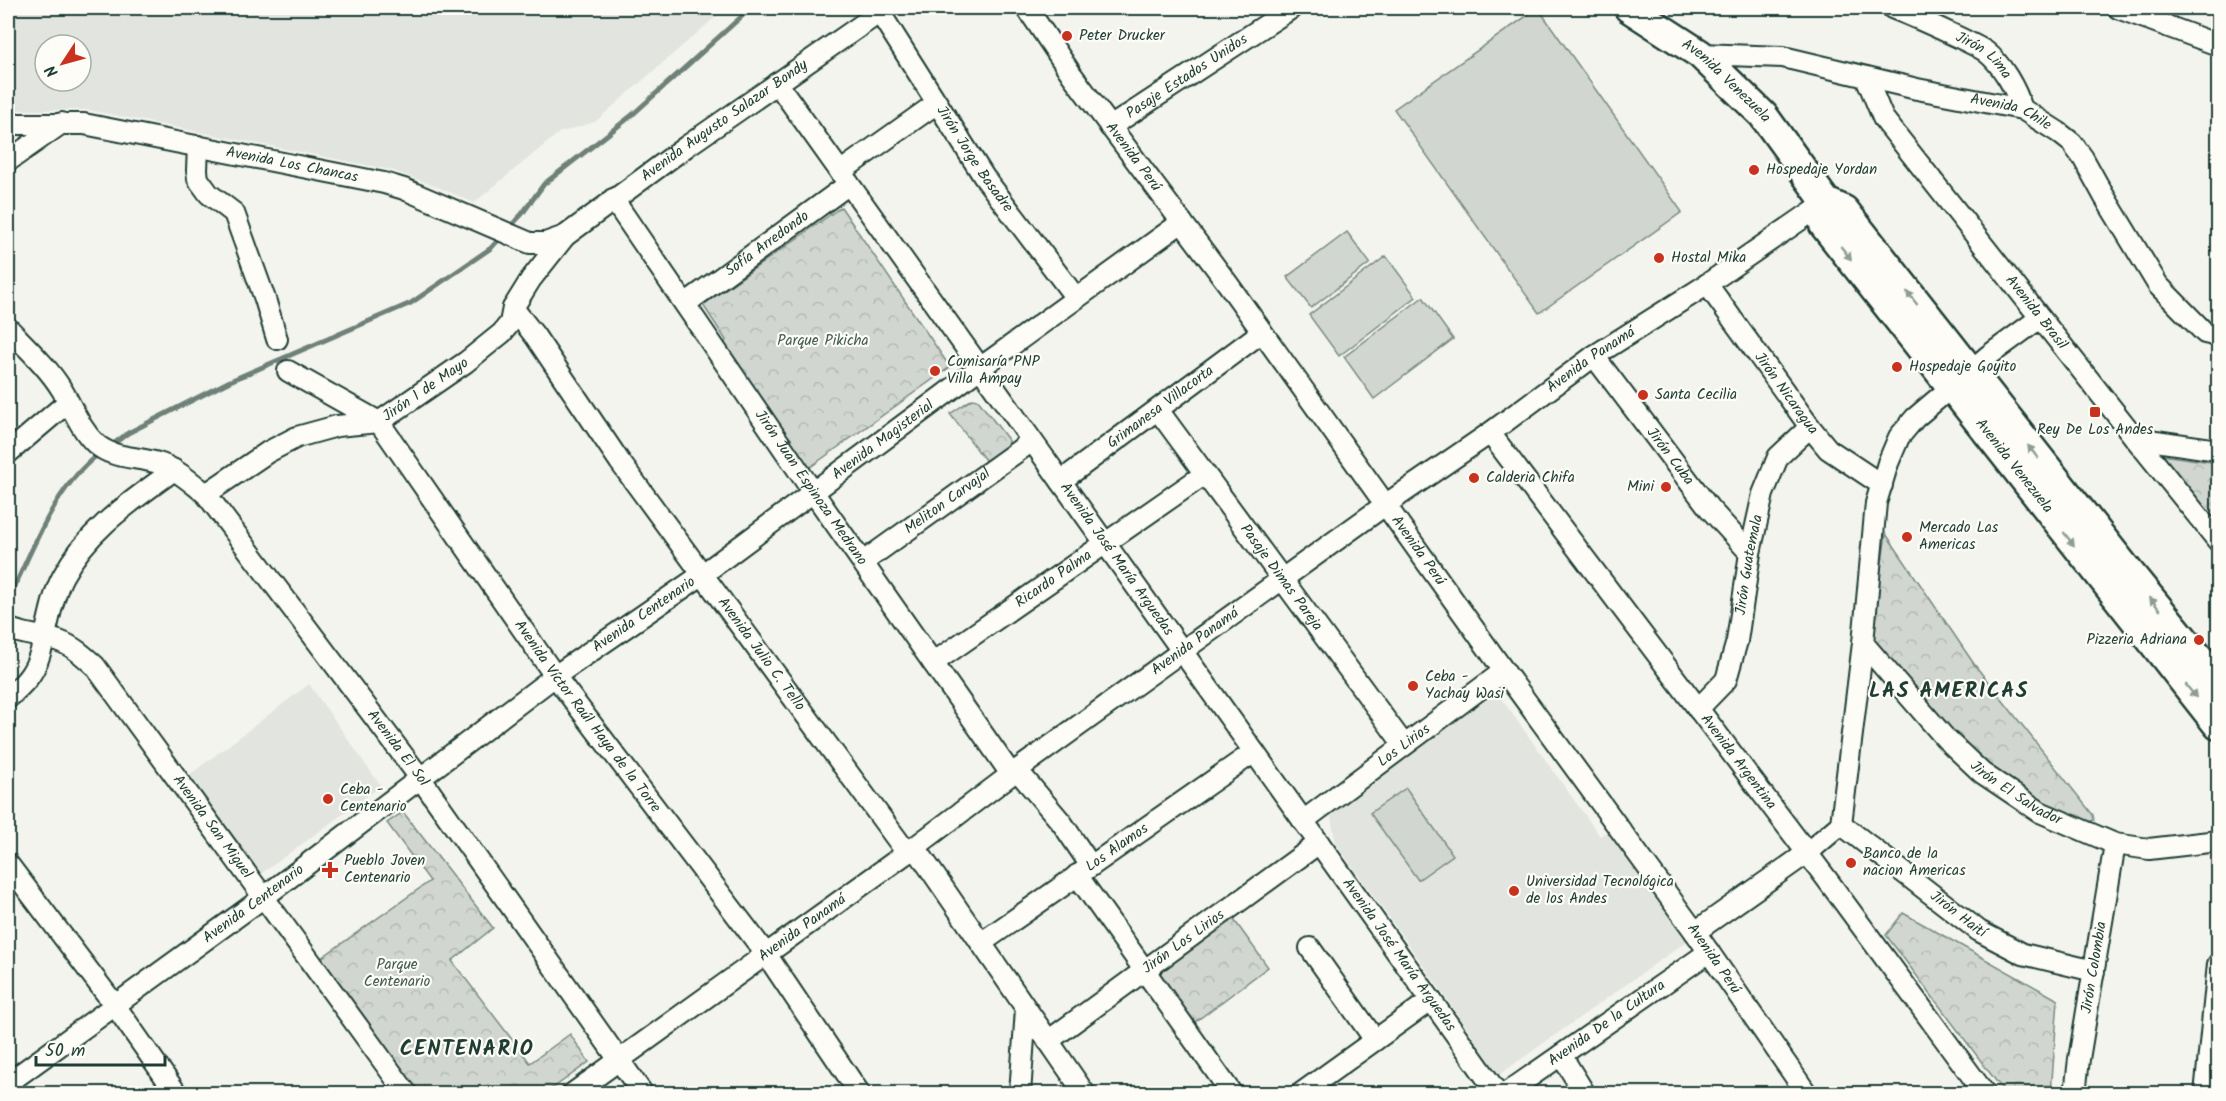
<svg xmlns="http://www.w3.org/2000/svg" width="2226" height="1101" viewBox="0 0 2226 1101" font-family="Kalam,sans-serif">
	<defs>
		<pattern id="park-crowns" width="20" height="18" patternUnits="userSpaceOnUse" patternTransform="scale(1.5)"><rect width="20" height="18" fill="#d1d6d1"/><path d="M2 6a3 3 0 1 1 6 0M12 15a3 3 0 1 1 6 0" fill="none" stroke="#b3b9b4"/></pattern>
	</defs>
	<rect width="100%" height="100%" fill="#f4f4ef"/>
	<filter id="ink" filterUnits="userSpaceOnUse"><feTurbulence type="fractalNoise" baseFrequency=".0167" numOctaves="2"/><feDisplacementMap in="SourceGraphic" scale="12" xChannelSelector="R" yChannelSelector="G"/><feConvolveMatrix kernelMatrix="1 2 1 2 8 2 1 2 1" color-interpolation-filters="sRGB"/></filter>
	<g filter="url(#ink)">
		<g fill="#e2e5df" fill-rule="evenodd">
			<path d="M8 8H726L595 122 559 133 474 203 440 188 391 170 88 110H8ZM45 45H81V81H45Z"/>
			<path d="M309 684 381 786 261 874 188 776Z"/>
			<path d="M1496 691 1600 836 1613 827 1693 937 1499 1075 1428 972 1336 844 1331 818 1332 810Z"/>
		</g>
		<g fill="url(#park-crowns)" stroke="#788a82" stroke-width="1.5">
			<path d="M841 207 950 367 802 473 721 350 726 340 703 305Z"/>
			<path d="M972 399 978 400 1009 441 1008 448 988 464 950 414Z"/>
			<path d="M2162 455 2218 463V525Z"/>
			<path d="M1886 534 1974 664 2093 815 2094 820 2086 824C2055 808 2021 793 1994 771 1947 734 1910 684 1871 640Z"/>
			<path d="M403 812 493 928 452 961 530 1063 570 1034 589 1062 546 1093H415L317 961 430 881 387 823Z"/>
			<path d="M1903 913 2058 1000 2051 1093H2005L1886 935Z"/>
			<path d="M1232 917 1268 967 1195 1022 1154 969Z"/>
		</g>
		<g fill="#d1d6d1" stroke="#788a82" stroke-width="1.5">
			<path d="M1538 8 1682 212 1539 313 1394 109Z"/>
			<path d="M1347 232 1370 263 1311 308 1287 277Z"/>
			<path d="M1386 256 1416 297 1339 356 1309 315Z"/>
			<path d="M1423 297 1453 339 1374 399 1344 357Z"/>
			<path d="M1406 788 1453 855 1418 880 1370 813Z"/>
		</g>
		<g fill="none" stroke-linecap="round" stroke-linejoin="round">
			<g stroke="#6e8179" stroke-width="5">
				<path d="M508 229 522 214 544 184 631 116 751 8"/>
				<path d="M108 448 128 433 230 381 411 303 491 248 502 236"/>
				<path d="M8 600C33 550 54 487 100 453"/>
			</g>
			<g stroke="#1f3d34" stroke-width="24">
				<g id="minor">
					<path id="s1" d="M1027 8 1072 75 1228 284 1504 671 1695 932 1807 1094"/>
					<path id="s2" d="M1892 8C1915 17 1937 27 1960 38 1968 42 1977 46 1985 51 2002 64 2016 89 2022 109"/>
					<path d="M2118 8 2218 45"/>
					<path id="s3" d="M880 13 984 177 1076 298"/>
					<path id="s4" d="M1700 54 1783 57 1917 89 2022 109 2058 132 2072 143 2083 158 2104 196 2158 285 2205 333 2218 336"/>
					<path id="s5" d="M1866 77 1883 118 2135 438 2218 541"/>
					<path id="s6" d="M777 83 1498 1094"/>
					<path id="s7" d="M8 124H84L384 183 404 189 530 243H545L565 236"/>
					<path id="s8" d="M1110 127 1292 8"/>
					<path d="M198 146 197 170 198 179 209 194 234 213 265 299 277 339"/>
					<path d="M8 161 62 123"/>
					<path d="M840 172 937 103"/>
					<path id="s9" d="M613 199 813 492 1011 774"/>
					<path id="s10" d="M1707 284 1810 427 1828 449 1882 485"/>
					<path id="s11" d="M685 304 849 184"/>
					<path id="s12" d="M513 308 535 336 620 462 907 853"/>
					<path id="s13" d="M8 328C26 347 48 367 62 390 73 408 80 429 96 444 114 460 139 456 161 464 178 470 192 483 206 494L421 779 643 1094"/>
					<path id="s14" d="M1594 356 1709 508 1750 553"/>
					<path id="s15" d="M288 371 379 422 555 676 766 954 860 1094"/>
					<path id="s16" d="M1158 410 1404 745"/>
					<path id="s17" d="M1490 433 1826 878 1985 1094"/>
					<path d="M2135 438 2218 450"/>
					<path d="M8 453 68 402"/>
					<path id="s18" d="M1061 481 1262 332"/>
					<path id="s19" d="M206 494 268 452 297 437 337 426 379 422 466 362 502 333 510 323 513 308 531 279 565 236 687 146 886 8"/>
					<path id="s20" d="M863 562 1032 441"/>
					<path id="s21" d="M8 628C24 636 42 635 59 641 73 646 84 656 95 666L407 1094"/>
					<path id="s22" d="M1863 643 1946 739 1982 773 2040 812 2115 844 2149 849 2218 841"/>
					<path id="s23" d="M933 663 1205 474"/>
					<path d="M8 698C15 691 24 684 30 675 47 651 47 605 63 576 88 529 132 501 174 470"/>
					<path id="s24" d="M1698 709 1726 680 1737 641 1750 553 1763 494 1778 457 1810 427"/>
					<path d="M1017 770 1062 823 1091 866"/>
					<path id="s25" d="M1303 821 1504 671"/>
					<path id="s26" d="M1841 824 1979 931 2023 954 2094 971"/>
					<path d="M915 847 1085 1094"/>
					<path d="M8 864 114 1004 177 1094"/>
					<path d="M1077 875 1232 1094"/>
					<path d="M1695 932 1807 853 1841 824 1863 643 1876 503 1888 463 1899 437 1915 418 1988 356 2040 318"/>
					<path id="s27" d="M981 943 1254 752"/>
					<path d="M1310 948 1375 1040"/>
					<path id="s28" d="M1048 1041 1319 843"/>
					<path d="M1561 1055 1585 1094"/>
					<path id="s29" d="M8 1083 264 897 555 676 703 574 980 368 1182 222"/>
					<path id="s30" d="M572 1094 915 847 1017 770 1385 505 1490 433 1594 356 1700 289 1826 202"/>
					<path d="M1020 1094 1026 1009"/>
					<path d="M1300 1094 1431 1000"/>
					<path id="s31" d="M1505 1094 1709 952"/>
					<path id="s32" d="M2075 1094 2079 1059 2115 844"/>
					<path d="M2205 1094 2218 964"/>
				</g>
			</g>
			<g stroke="#1f3d34" stroke-width="33">
				<g id="highway">
					<path id="s33" d="M1629 8 1700 54 1763 115 1826 202 1844 210 2124 566 2218 681"/>
					<path id="s34" d="M1826 202 1824 225 2218 725"/>
				</g>
			</g>
			<use href="#minor" stroke="#fdfcf7" stroke-width="20"/>
			<use href="#highway" stroke="#fdfcf7" stroke-width="28"/>
		</g>
		<defs><path id="oneway-solid" d="M-6-.8H1V-3.2L6.5 0L1 3.2V.8H-6Z" transform="scale(1.5)"/></defs>
		<g fill="#8e9c96">
			<use href="#oneway-solid" transform="translate(1846 253) rotate(52)"/>
			<use href="#oneway-solid" transform="translate(1912 298) rotate(-128)"/>
			<use href="#oneway-solid" transform="translate(2033 452) rotate(-128)"/>
			<use href="#oneway-solid" transform="translate(2069 539) rotate(52)"/>
			<use href="#oneway-solid" transform="translate(2155 604) rotate(-129)"/>
			<use href="#oneway-solid" transform="translate(2191 691) rotate(51)"/>
		</g>
	</g>
	<g fill="#c8321e" stroke="#fdfcf7" stroke-width="2">
		<circle cx="1067" cy="36" r="6"/>
		<circle cx="1754" cy="170" r="6"/>
		<circle cx="1659" cy="258" r="6"/>
		<circle cx="1897" cy="367" r="6"/>
		<circle cx="935" cy="371" r="6"/>
		<circle cx="1643" cy="395" r="6"/>
		<rect x="2089" y="406" width="12" height="12" rx="3"/>
		<circle cx="1474" cy="478" r="6"/>
		<circle cx="1666" cy="487" r="6"/>
		<circle cx="1907" cy="537" r="6"/>
		<circle cx="2199" cy="640" r="6"/>
		<circle cx="1413" cy="686" r="6"/>
		<circle cx="328" cy="799" r="6"/>
		<circle cx="1851" cy="863" r="6"/>
		<path d="M327 861h6v6h6v6h-6v6h-6v-6h-6v-6h6z"/>
		<circle cx="1514" cy="891" r="6"/>
	</g>
	<g text-anchor="middle" dominant-baseline="central" stroke-width="4.5" stroke-linejoin="round" paint-order="stroke">
		<g font-size="15" fill="#1f3d34" stroke="#fdfcf7" text-anchor="start">
			<text x="1079" y="36">Peter Drucker</text>
			<text x="1766" y="170">Hospedaje Yordan</text>
			<text x="1671" y="258">Hostal Mika</text>
			<text x="947" y="362">Comisaría PNP<tspan x="947" dy="17">Villa Ampay</tspan></text>
			<text x="1909" y="367">Hospedaje Goyito</text>
			<text x="1655" y="395">Santa Cecilia</text>
			<text x="2095" y="430" text-anchor="middle">Rey De Los Andes</text>
			<text x="1486" y="478">Calderia Chifa</text>
			<text x="1654" y="487" text-anchor="end">Mini</text>
			<text x="1919" y="528">Mercado Las<tspan x="1919" dy="17">Americas</tspan></text>
			<text x="2187" y="640" text-anchor="end">Pizzeria Adriana</text>
			<text x="1425" y="677">Ceba -<tspan x="1425" dy="17">Yachay Wasi</tspan></text>
			<text x="340" y="790">Ceba -<tspan x="340" dy="17">Centenario</tspan></text>
			<text x="1863" y="854">Banco de la<tspan x="1863" dy="17">nacion Americas</tspan></text>
			<text x="344" y="861">Pueblo Joven<tspan x="344" dy="17">Centenario</tspan></text>
			<text x="1526" y="882">Universidad Tecnológica<tspan x="1526" dy="17">de los Andes</tspan></text>
		</g>
		<g font-size="15" fill="#1f3d34" stroke="#fdfcf7">
			<text stroke="none"><textPath href="#s2" startOffset="104">Jirón Lima</textPath></text>
			<text stroke="none"><textPath href="#s8" startOffset="92">Pasaje Estados Unidos</textPath></text>
			<text stroke="none"><textPath href="#s33" startOffset="122">Avenida Venezuela</textPath></text>
			<text stroke="none"><textPath href="#s4" startOffset="318">Avenida Chile</textPath></text>
			<text stroke="none"><textPath href="#s19" startOffset="657">Avenida Augusto Salazar Bondy</textPath></text>
			<text stroke="none"><textPath href="#s1" startOffset="183">Avenida Perú</textPath></text>
			<text stroke="none"><textPath href="#s3" startOffset="174">Jirón Jorge Basadre</textPath></text>
			<text stroke="none"><textPath href="#s7" startOffset="288">Avenida Los Chancas</textPath></text>
			<text stroke="none"><textPath href="#s11" startOffset="102">Sofía Arredondo</textPath></text>
			<text stroke="none"><textPath href="#s5" startOffset="292">Avenida Brasil</textPath></text>
			<text stroke="none"><textPath href="#s30" startOffset="1256">Avenida Panamá</textPath></text>
			<text stroke="none"><textPath href="#s19" startOffset="248">Jirón 1 de Mayo</textPath></text>
			<text stroke="none"><textPath href="#s10" startOffset="135">Jirón Nicaragua</textPath></text>
			<text stroke="none"><textPath href="#s18" startOffset="124">Grimanesa Villacorta</textPath></text>
			<text stroke="none"><textPath href="#s29" startOffset="1086">Avenida Magisterial</textPath></text>
			<text stroke="none"><textPath href="#s14" startOffset="126">Jirón Cuba</textPath></text>
			<text stroke="none"><textPath href="#s34" startOffset="330">Avenida Venezuela</textPath></text>
			<text stroke="none"><textPath href="#s9" startOffset="350">Jirón Juan Espinoza Medrano</textPath></text>
			<text stroke="none"><textPath href="#s20" startOffset="104">Meliton Carvajal</textPath></text>
			<text stroke="none"><textPath href="#s1" startOffset="669">Avenida Perú</textPath></text>
			<text stroke="none"><textPath href="#s6" startOffset="585">Avenida José María Arguedas</textPath></text>
			<text stroke="none"><textPath href="#s24" startOffset="158">Jirón Guatemala</textPath></text>
			<text stroke="none"><textPath href="#s16" startOffset="208">Pasaje Dimas Pareja</textPath></text>
			<text stroke="none"><textPath href="#s23" startOffset="147">Ricardo Palma</textPath></text>
			<text stroke="none"><textPath href="#s29" startOffset="790">Avenida Centenario</textPath></text>
			<text stroke="none"><textPath href="#s30" startOffset="770">Avenida Panamá</textPath></text>
			<text stroke="none"><textPath href="#s12" startOffset="426">Avenida Julio C. Tello</textPath></text>
			<text stroke="none"><textPath href="#s15" startOffset="465">Avenida Víctor Raúl Haya de la Torre</textPath></text>
			<text stroke="none"><textPath href="#s25" startOffset="126">Los Lirios</textPath></text>
			<text stroke="none"><textPath href="#s13" startOffset="588">Avenida El Sol</textPath></text>
			<text stroke="none"><textPath href="#s17" startOffset="412">Avenida Argentina</textPath></text>
			<text stroke="none"><textPath href="#s22" startOffset="216">Jirón El Salvador</textPath></text>
			<text stroke="none"><textPath href="#s21" startOffset="296">Avenida San Miguel</textPath></text>
			<text stroke="none"><textPath href="#s27" startOffset="166">Los Alamos</textPath></text>
			<text stroke="none"><textPath href="#s29" startOffset="304">Avenida Centenario</textPath></text>
			<text stroke="none"><textPath href="#s26" startOffset="148">Jirón Haití</textPath></text>
			<text stroke="none"><textPath href="#s30" startOffset="284">Avenida Panamá</textPath></text>
			<text stroke="none"><textPath href="#s28" startOffset="168">Jirón Los Lirios</textPath></text>
			<text stroke="none"><textPath href="#s6" startOffset="1071">Avenida José María Arguedas</textPath></text>
			<text stroke="none"><textPath href="#s1" startOffset="1173">Avenida Perú</textPath></text>
			<text stroke="none"><textPath href="#s32" startOffset="128">Jirón Colombia</textPath></text>
			<text stroke="none"><textPath href="#s31" startOffset="124">Avenida De la Cultura</textPath></text>
		</g>
		<g font-size="15" fill="#435c53" stroke="#fdfcf7">
			<text x="823" y="341">Parque Pikicha</text>
			<text x="397" y="965">Parque<tspan x="397" dy="17">Centenario</tspan></text>
		</g>
		<g font-size="21" font-weight="bold" letter-spacing="1.5" fill="#1f3d34" stroke="#fdfcf7">
			<text x="1949" y="691">LAS AMERICAS</text>
			<text x="467" y="1049">CENTENARIO</text>
		</g>
	</g>
	<rect width="2226" height="1101" fill="none" stroke="#fdfcf7" stroke-width="30"/>
	<rect x="15" y="15" width="2196" height="1071" fill="none" stroke="#1f3d34" stroke-width="2" filter="url(#ink)"/>
	<g transform="translate(63 63) rotate(234)"><circle r="28" fill="#fdfcf7" stroke="#a4b0a9" stroke-width="1.5"/>
	<path d="M0-4.5L10 22L0 15L-10 22Z" fill="#c8321e"/>
	<text y="-9" font-size="16" font-weight="bold" text-anchor="middle" fill="#1f3d34">N</text>
	</g>
	<path d="M36 1056v9h129v-9" fill="none" stroke="#1f3d34" stroke-width="3"/>
	<text x="45" y="1056" font-size="18" fill="#1f3d34" stroke="#fdfcf7" stroke-width="4.5" paint-order="stroke">50 m</text>
</svg>
